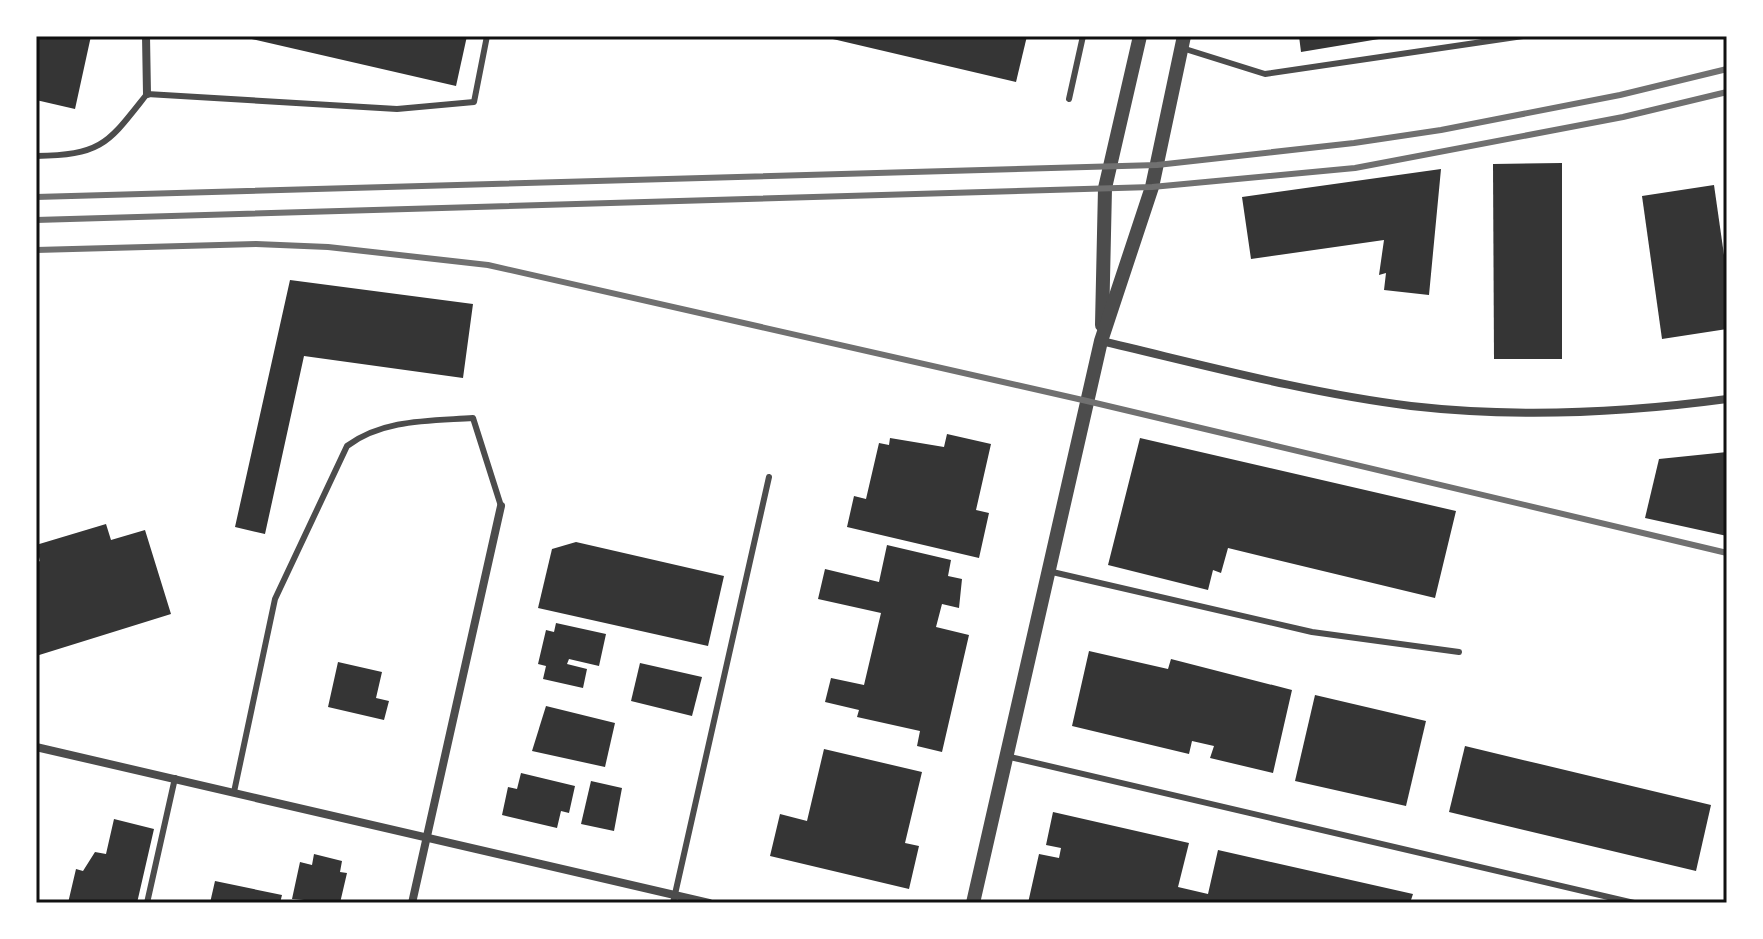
<svg xmlns="http://www.w3.org/2000/svg" width="1763" height="939" viewBox="0 0 1763 939" font-family="'Source Serif 4',serif">
	<rect width="100%" height="100%" fill="#fff"/>
	<g fill="#353535">
		<path d="M36 36H91L75 109 36 100Z"/>
		<path d="M239 36H467L456 86Z"/>
		<path d="M820 36H1027L1016 82Z"/>
		<path d="M1299 36H1385V38L1301 52Z"/>
		<path d="M1562 163V359H1494L1493 164Z"/>
		<path d="M1441 169 1429 295 1384 290 1386 273 1379 275 1384 240 1251 259 1242 197Z"/>
		<path d="M1714 185 1727 276V329L1662 339 1642 196Z"/>
		<path d="M290 280 473 304 463 378 304 356 265 534 235 527Z"/>
		<path d="M947 434 991 444 976 510 989 513 979 558 847 527 854 496 866 499 879 443 889 445 890 438 944 447Z"/>
		<path d="M1140 438 1456 511 1435 598 1228 548 1221 573 1213 570 1208 590 1108 565Z"/>
		<path d="M1727 452V536L1645 518 1659 459Z"/>
		<path d="M106 524 111 540 145 530 171 614 36 656V563L40 561 36 545Z"/>
		<path d="M576 542 724 576 708 646 538 608 552 549Z"/>
		<path d="M887 545 951 560 948 576 962 579 959 608 942 604 936 627 969 635 942 752 917 746 920 731 857 717 859 710 825 702 831 678 864 685 881 613 818 599 825 569 879 582Z"/>
		<path d="M556 623 606 634 599 666 569 659 567 664 587 669 583 688 543 679 546 666 538 664 546 630 554 632Z"/>
		<path d="M1089 651 1168 669 1171 659 1292 690 1273 773 1210 758 1214 746 1192 741 1189 754 1072 726Z"/>
		<path d="M338 662 382 672 376 698 389 701 384 720 328 707Z"/>
		<path d="M640 663 702 677 692 716 631 701Z"/>
		<path d="M1315 695 1426 721 1406 806 1295 781Z"/>
		<path d="M546 706 615 723 605 767 532 751Z"/>
		<path d="M1465 746 1711 805 1696 871 1449 812Z"/>
		<path d="M824 749 922 772 905 843 919 846 909 889 770 856 780 814 807 821Z"/>
		<path d="M521 773 575 786 569 813 561 811 557 828 502 815 508 787 517 789Z"/>
		<path d="M591 781 622 788 614 831 581 824Z"/>
		<path d="M1053 812 1189 843 1178 887 1208 894 1218 850 1413 894 1410 903H1028L1039 854 1059 858 1061 848 1046 845Z"/>
		<path d="M114 819 154 829 137 903H68L76 869 83 871 95 852 106 854Z"/>
		<path d="M314 854 342 861 340 872 347 873 340 903 292 899 300 862 312 865Z"/>
		<path d="M215 881 282 895 280 903H210Z"/>
	</g>
	<g fill="none" stroke-linecap="round" stroke-linejoin="round">
		<g stroke="#4c4c4c" stroke-width="6">
			<path d="M1182 48 1265 74 1523 36"/>
			<path d="M1069 99 1083 36"/>
			<path d="M36 156C103 155 108 143 147 94L397 109 474 102 487 36"/>
			<path d="M1048 571 1312 632 1459 652"/>
			<path d="M1006 756 1634 903"/>
			<path d="M234 792 275 599 347 446C383 419 430 421 473 418L501 506"/>
			<path d="M147 903 175 778"/>
			<path d="M673 903 769 477"/>
		</g>
		<g stroke="#4c4c4c" stroke-width="8">
			<path d="M146 36 147 94"/>
			<path d="M1101 341C1204 365 1307 393 1411 406 1516 418 1623 413 1727 399"/>
			<path d="M36 747 709 903"/>
			<path d="M412 903 501 506"/>
		</g>
		<g stroke="#4c4c4c" stroke-width="14">
			<path d="M1102 325 1105 188 1140 36"/>
			<path d="M973 903 1101 341 1152 187 1184 36"/>
		</g>
		<g stroke="#707070" stroke-width="6">
			<path d="M36 197 1157 165 1354 143 1441 130 1620 95 1727 69"/>
			<path d="M36 220 1152 187 1355 168 1623 117 1727 92"/>
			<path d="M36 250 256 244 328 247 488 265 1087 401 1727 553"/>
		</g>
	</g>
	<rect width="1763" height="939" fill="none" stroke="#ffffff" stroke-width="76"/>
	<rect x="38" y="38" width="1687" height="863" fill="none" stroke="#111" stroke-width="3"/>
</svg>
